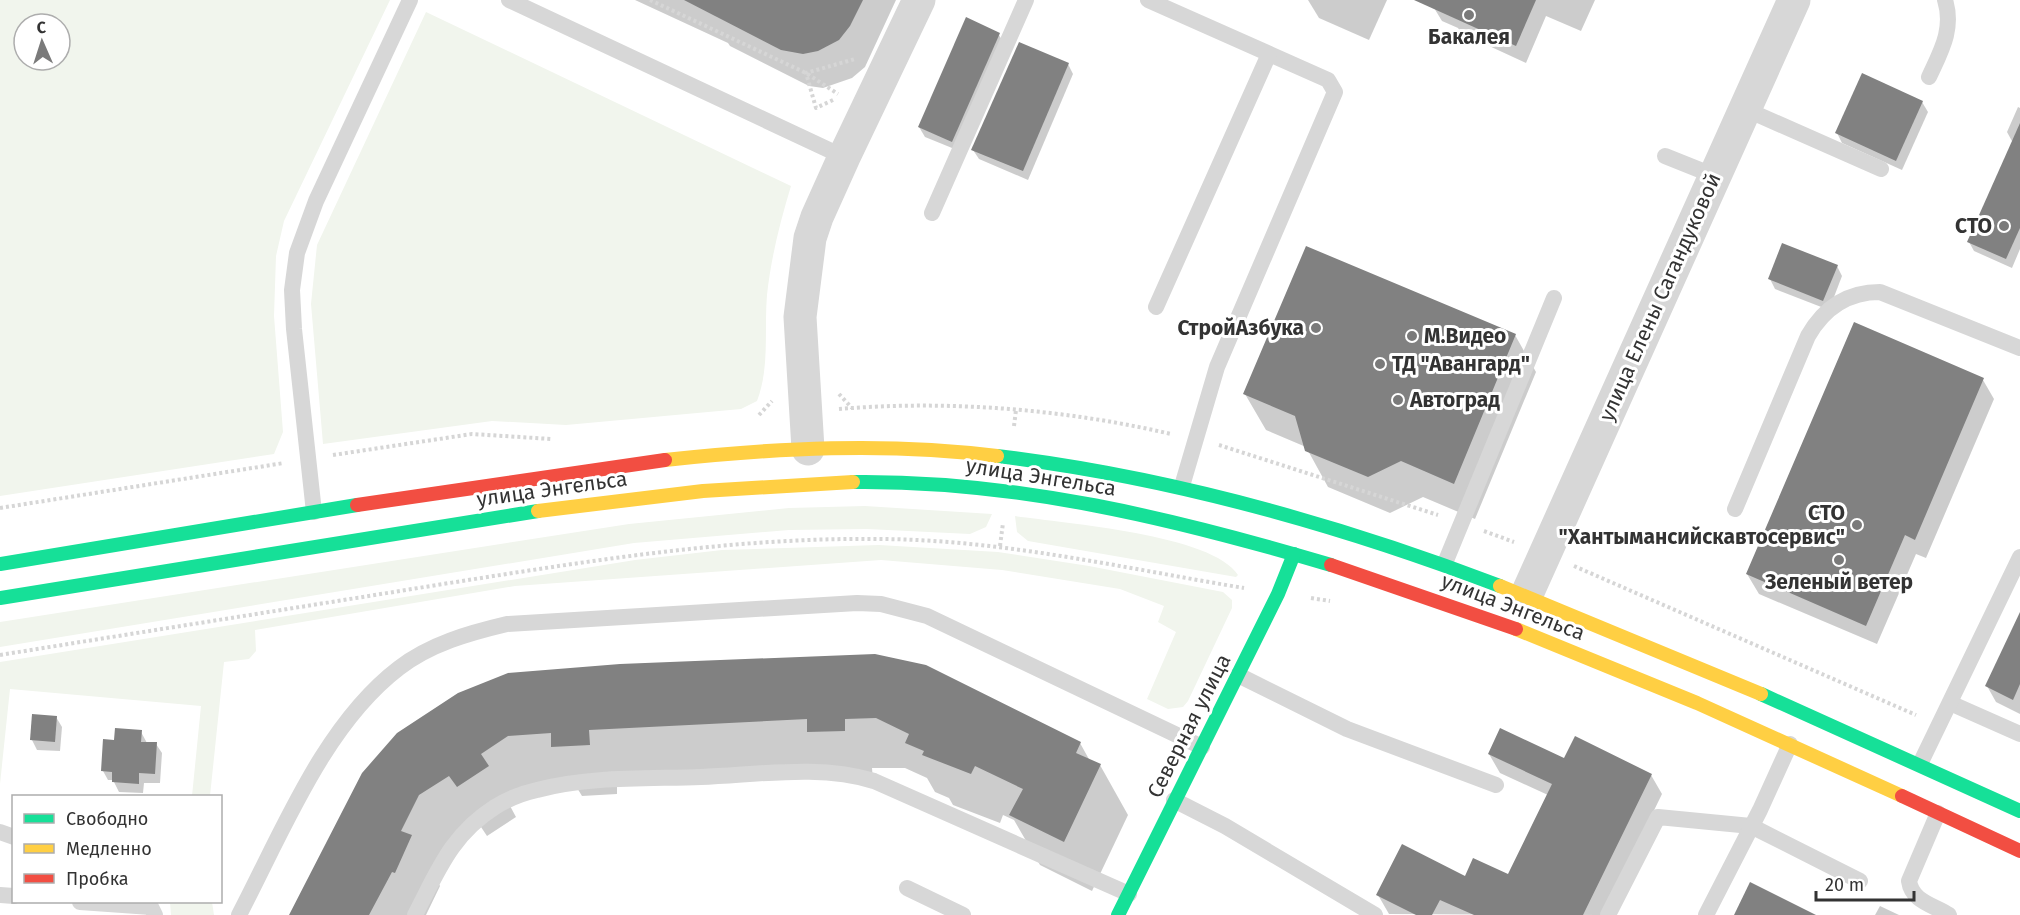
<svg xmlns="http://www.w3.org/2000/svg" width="2020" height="915" viewBox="0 0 2020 915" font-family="'Fira Sans',sans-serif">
	<rect width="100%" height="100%" fill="#fff"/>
	<g fill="#f1f5ed" fill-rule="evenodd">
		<path d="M0 0H390L284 221 276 256 274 316 283 432 274 454 0 496ZM24 24H60V60H24Z"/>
		<path d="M426 12 791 186C780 222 771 258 767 295 764 331 770 367 757 401L741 409 566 425 492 421 323 444 311 304 317 245Z"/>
		<path d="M865 506 992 514 986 527 970 534 867 529 789 530 634 543 0 647V622L629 524 789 508Z"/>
		<path d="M1015 516C1062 523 1213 534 1238 575L1236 577 1028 541 1017 532Z"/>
		<path d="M879 545 998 552 1089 566 1223 592 1232 600V608L1188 701 1183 707 1168 709 1147 699 1176 632 1158 622 1164 606 1120 589 1002 570 881 560 515 586 255 630 256 651 249 659 224 662 210 796H192L201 706 10 689 0 784V662L635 560 722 550Z"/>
		<path d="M170 902H212L214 915H171Z"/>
	</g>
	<g fill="#0003">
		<path d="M635 0H896L865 67 852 78 823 88 809 86 730 46 728 43Z"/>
		<path d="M1308 0H1387L1369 40 1319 18Z"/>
		<path d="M1433 0H1595L1581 31 1546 16 1526 63 1461 33 1458 28 1442 21 1431 3Z"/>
		<path d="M999 35 1004 44 957 150 925 137 919 127Z"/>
		<path d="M1068 64 1073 74 1028 180 979 159 973 150Z"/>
		<path d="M1863 75 1922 102 1928 112 1902 170 1842 143 1837 133Z"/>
		<path d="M2018 107 2020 108V249L2012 268 1974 251 1969 242 2013 143 2007 132Z"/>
		<path d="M1837 266 1842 276 1829 310 1775 289 1770 279Z"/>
		<path d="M1515 335 1536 372 1475 519 1423 497 1390 513 1328 487 1306 447 1266 430 1245 394Z"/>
		<path d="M1983 380 1994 399 1926 558 1916 554 1877 644 1759 594 1747 574Z"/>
		<path d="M2020 616V714L1996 702 1987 686Z"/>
		<path d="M621 665 1080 743 1090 761 1100 765 1128 815 1092 891 1040 865 1014 820 1003 815 1000 823 953 805 949 798 935 792 927 778 905 768H872L873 780 830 768 617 779V794L582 796 574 783 509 804 516 817 487 836 479 824 433 874 440 886 426 915H290L363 774Z"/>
		<path d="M56 717 62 727 60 751 37 750 32 740Z"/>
		<path d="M141 732 147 743 156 744 162 753 160 783H144L143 793 119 792 113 780H108L103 771 116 741Z"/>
		<path d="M1489 754 1565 760 1651 775 1662 794 1603 915 1389 914 1378 895 1466 878 1508 876 1548 795 1500 773Z"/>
		<path d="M1880 906 1899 915H1875Z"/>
	</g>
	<g fill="#818181">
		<path d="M684 0H863L850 26 839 40 818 51 803 54 781 50Z"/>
		<path d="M1414 0H1536L1516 46Z"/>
		<path d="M966 17 1000 33 952 142 918 127Z"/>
		<path d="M1019 42 1069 63 1023 171 971 150Z"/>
		<path d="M1862 73 1923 101 1896 161 1835 133Z"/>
		<path d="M2020 123V228L2006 259 1967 242Z"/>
		<path d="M1782 243 1838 265 1823 301 1768 279Z"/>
		<path d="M1306 246 1516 334 1454 484 1401 461 1368 477 1305 451 1295 416 1243 394Z"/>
		<path d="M1854 322 1984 378 1915 540 1905 535 1866 626 1746 574Z"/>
		<path d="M2020 612V684L2013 700 1985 686Z"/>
		<path d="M875 654 926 665 1081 742 1076 753 1101 764 1064 842 1009 815 1023 789 975 766 971 774 922 755 924 751 905 743 909 734 876 718 845 719V731L807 732V719L589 730 590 745 551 747V733L508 736 481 754 489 766 457 787 449 776 419 795 401 831 412 835 395 873 392 872 369 915H289L362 773 397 733 458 693 508 673 620 664Z"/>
		<path d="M32 714 57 716 55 742 30 740Z"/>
		<path d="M115 728 142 730 141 742H157L155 774 139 773V784L112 782V772L101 771 103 739 114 740Z"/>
		<path d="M1500 728 1564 758 1575 736 1652 774 1583 915H1474L1440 900 1432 915H1416L1376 895 1402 844 1465 876 1473 858 1508 874 1552 784 1488 754Z"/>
		<path d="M1750 882 1816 915H1734Z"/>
	</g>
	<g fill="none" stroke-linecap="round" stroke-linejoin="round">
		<g stroke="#d6d6d6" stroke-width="4" stroke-dasharray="3 3" stroke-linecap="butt">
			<path d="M650 0 806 73 838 94"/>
			<path d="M833 100 816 108 806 73 855 59"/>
			<path d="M839 394 852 408"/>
			<path d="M839 409C948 400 1064 409 1171 434"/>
			<path d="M759 415 772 401"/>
			<path d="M1014 426 1016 410"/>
			<path d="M1219 445 1438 515"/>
			<path d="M333 455 472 434 551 439"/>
			<path d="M0 508 284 463"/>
			<path d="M1484 531 1514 542"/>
			<path d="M1000 546 1003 523"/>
			<path d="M1574 566 1916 715"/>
			<path d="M1311 598 1330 601"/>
			<path d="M0 655C148 631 295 608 443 584 589 561 733 537 882 539 1004 540 1123 568 1244 588"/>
		</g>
		<g stroke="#d7d7d7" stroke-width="16">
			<path d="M509 0 844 157"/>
			<path d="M1148 0 1328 80 1335 92 1217 367 1182 486"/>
			<path d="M1929 77C1941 51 1954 29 1945 0"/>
			<path d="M1745 109 1881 169"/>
			<path d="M1665 156 1715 176"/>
			<path d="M932 213 1026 0"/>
			<path d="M1156 307 1269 54"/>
			<path d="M1735 509 1808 336C1824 308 1848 292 1880 292L2020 348"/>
			<path d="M314 512 294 329 292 290 297 253 316 201 410 0"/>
			<path d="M1445 563 1554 298"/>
			<path d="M1238 675 1347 729 1496 785"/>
			<path d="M1950 703 2020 734"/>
			<path d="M1920 764 2020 557"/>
			<path d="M1174 800 1225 826 1375 915"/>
			<path d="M1938 813 1909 881C1912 902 1934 905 1949 915"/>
			<path d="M0 832 14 837"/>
			<path d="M907 888 963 915"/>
			<path d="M0 895 14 896"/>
			<path d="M80 902 151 907 155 915"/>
			<path d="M239 915C282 833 324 725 399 668 430 644 469 633 507 624L857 603 881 604 927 616 1202 747"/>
			<path d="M415 915C438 871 451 835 495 807 508 799 523 793 537 790 590 776 648 779 701 777 757 775 820 764 874 781L1129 894"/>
			<path d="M1608 915 1658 817 1751 826 1860 881"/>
			<path d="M1706 915 1760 810 1790 744"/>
		</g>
		<g stroke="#d7d7d7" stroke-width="33">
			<path d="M808 449 800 317 810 238 817 217 844 157 919 0"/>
			<path d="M1527 594 1794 0"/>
		</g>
		<g stroke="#16e098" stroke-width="14">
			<path d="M997 456C1171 477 1337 524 1500 586"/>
			<path d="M853 482C1017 480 1176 519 1331 565"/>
			<path d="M0 564 357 505"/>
			<path d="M0 598 538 511"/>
			<path d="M1761 694 2020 811"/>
			<path d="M1118 915 1278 594 1294 554"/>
		</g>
		<g stroke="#ffcf43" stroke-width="14">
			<path d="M665 460C775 448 887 442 997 456"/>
			<path d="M538 511 703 491 853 482"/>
			<path d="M1500 586 1761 694"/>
			<path d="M1516 629 1697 703 1902 796"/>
		</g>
		<g stroke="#f24e42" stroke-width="14">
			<path d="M357 505 665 460"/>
			<path d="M1331 565 1516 629"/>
			<path d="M1902 796 2020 851"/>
		</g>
	</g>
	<g fill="#7a7a7a" stroke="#fff" stroke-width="2">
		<circle cx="1469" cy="15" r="6"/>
		<circle cx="2004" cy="226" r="6"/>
		<circle cx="1316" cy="328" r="6"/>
		<circle cx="1412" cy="336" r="6"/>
		<circle cx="1380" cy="364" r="6"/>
		<circle cx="1398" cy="400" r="6"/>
		<circle cx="1857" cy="525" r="6"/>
		<circle cx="1839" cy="560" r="6"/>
	</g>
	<g text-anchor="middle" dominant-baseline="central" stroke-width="6" stroke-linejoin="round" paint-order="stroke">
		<g font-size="21" font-weight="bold" fill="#333" stroke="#fff" text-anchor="end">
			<text x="1469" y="37" text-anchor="middle">Бакалея</text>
			<text x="1992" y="226">СТО</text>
			<text x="1304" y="328">СтройАзбука</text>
			<text x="1424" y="336" text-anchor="start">М.Видео</text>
			<text x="1392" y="364" text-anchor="start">ТД "Авангард"</text>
			<text x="1410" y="400" text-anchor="start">Автоград</text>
			<text x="1845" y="513">СТО<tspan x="1845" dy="24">"Хантымансийскавтосервис"</tspan></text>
			<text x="1839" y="582" text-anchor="middle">Зеленый ветер</text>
		</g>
		<g font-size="21" fill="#333" stroke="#fff">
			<text transform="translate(1660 297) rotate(-66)">улица Елены Сагандуковой</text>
			<text transform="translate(1041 477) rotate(9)">улица Энгельса</text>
			<text transform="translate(552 489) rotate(-8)">улица Энгельса</text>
			<text transform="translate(1513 607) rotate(21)">улица Энгельса</text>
			<text transform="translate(1189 726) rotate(-63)">Северная улица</text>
		</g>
	</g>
	<rect x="12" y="795" width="210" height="108" fill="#ffffff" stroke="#adadad" stroke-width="1.5"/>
	<rect x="24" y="814" width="30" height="9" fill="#16e098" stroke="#adadad" stroke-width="1.5"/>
	<text x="66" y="825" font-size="18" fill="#333333">Свободно</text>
	<rect x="24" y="844" width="30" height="9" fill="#ffcf43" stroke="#adadad" stroke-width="1.5"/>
	<text x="66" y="855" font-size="18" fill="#333333">Медленно</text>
	<rect x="24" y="874" width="30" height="9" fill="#f24e42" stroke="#adadad" stroke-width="1.5"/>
	<text x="66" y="885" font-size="18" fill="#333333">Пробка</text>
	<g transform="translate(42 42) rotate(357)"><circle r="28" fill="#ffffff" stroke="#adadad" stroke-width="1.5"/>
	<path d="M0-4.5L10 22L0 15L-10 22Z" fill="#7a7a7a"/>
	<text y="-9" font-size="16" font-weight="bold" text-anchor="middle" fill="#333333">С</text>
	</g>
	<path d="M1816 891v9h98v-9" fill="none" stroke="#333333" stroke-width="3"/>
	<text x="1825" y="891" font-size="18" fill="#333333" stroke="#ffffff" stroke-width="4.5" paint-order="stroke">20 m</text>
</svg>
